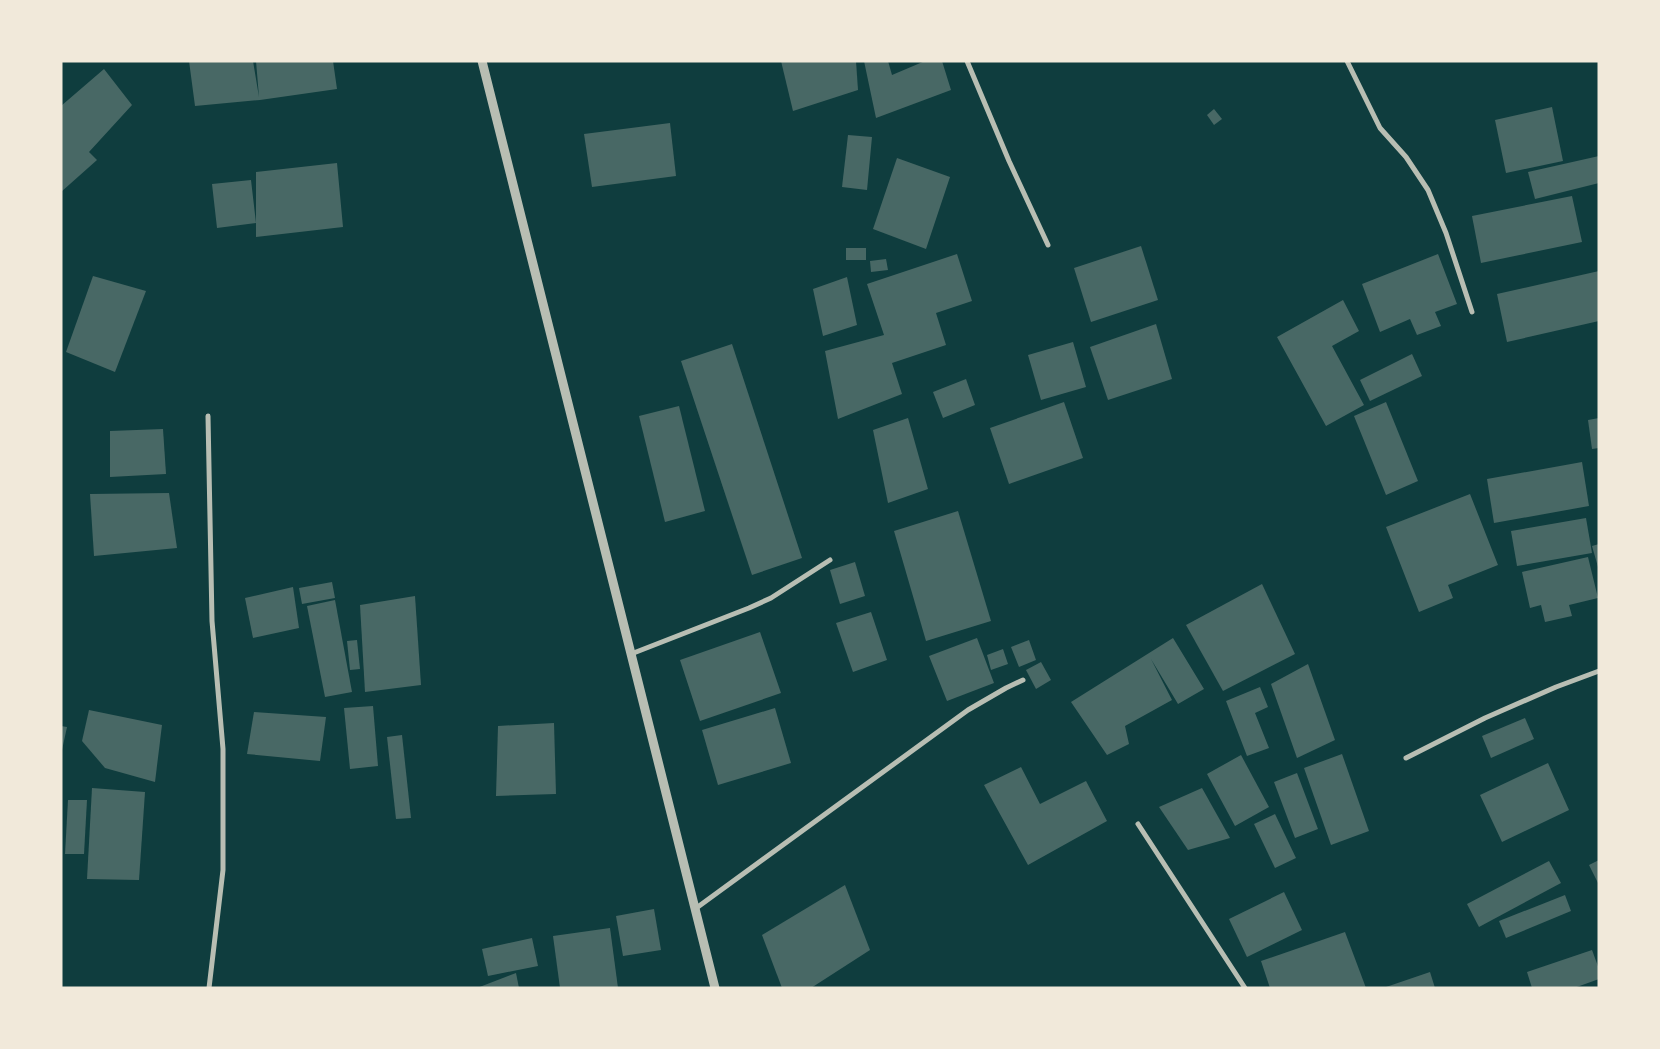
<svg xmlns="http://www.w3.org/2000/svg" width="1660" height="1049" viewBox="0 0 1660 1049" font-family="'PT Sans',sans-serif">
	<rect width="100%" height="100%" fill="#0f3d3e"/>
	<g fill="#486865">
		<path d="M189 61H253L259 97 256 61H333L337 89 260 100 195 106Z"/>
		<path d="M781 61H856L858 90 793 111Z"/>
		<path d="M864 61H888L892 75 925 61H942L951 90 876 118Z"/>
		<path d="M104 69 132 105 89 152 97 160 61 192V106Z"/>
		<path d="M1552 107 1563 161 1506 173 1495 120Z"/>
		<path d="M1214 109 1222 119 1214 125 1207 115Z"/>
		<path d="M670 123 676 176 592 187 584 134Z"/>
		<path d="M848 135 872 137 867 190 842 187Z"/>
		<path d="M1599 156V183L1535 199 1528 172Z"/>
		<path d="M897 158 950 177 926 249 873 229Z"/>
		<path d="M337 163 343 227 256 237V223L217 228 212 184 251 180 256 223V172Z"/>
		<path d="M1572 196 1582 242 1481 263 1472 216Z"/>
		<path d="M1141 246 1158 300 1091 322 1074 268Z"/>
		<rect x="846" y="248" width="20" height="12"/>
		<path d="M957 254 972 301 936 313 946 345 892 363 902 394 838 419 825 351 884 335 867 284Z"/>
		<path d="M1438 254 1457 304 1435 312 1441 326 1417 335 1410 319 1380 332 1362 284Z"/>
		<path d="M886 259 888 270 871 272 870 261Z"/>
		<path d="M1599 271V321L1507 342 1497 294Z"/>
		<path d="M93 276 146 291 115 372 66 352Z"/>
		<path d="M847 277 857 325 823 336 813 289Z"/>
		<path d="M1343 300 1359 331 1332 346 1364 405 1326 426 1277 337Z"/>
		<path d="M1156 324 1172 379 1108 400 1090 347Z"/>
		<path d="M1073 342 1086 387 1041 400 1028 355Z"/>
		<path d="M732 344 802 558 752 575 681 361Z"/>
		<path d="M1412 354 1422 376 1370 401 1360 380Z"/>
		<path d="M966 379 975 405 943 418 933 392Z"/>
		<path d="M1064 402 1083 458 1009 484 990 428Z"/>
		<path d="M1386 402 1418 481 1386 495 1354 416Z"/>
		<path d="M679 406 705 511 665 522 639 416Z"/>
		<path d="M908 418 928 489 888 503 873 430Z"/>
		<path d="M1599 418V448L1592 449 1588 420Z"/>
		<path d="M163 429 166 474 110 477V431Z"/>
		<path d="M1582 462 1589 506 1494 523 1487 479Z"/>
		<path d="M169 493 177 548 94 556 90 494Z"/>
		<path d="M1470 494 1498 565 1448 585 1453 598 1419 612 1386 527Z"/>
		<path d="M958 511 991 621 926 641 894 531Z"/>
		<path d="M1586 518 1592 553 1517 566 1511 531Z"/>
		<path d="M1599 544V567H1598L1592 546Z"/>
		<path d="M1588 557 1598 598 1569 605 1572 616 1545 622 1541 605 1530 608 1522 572Z"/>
		<path d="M855 562 865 596 840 604 830 570Z"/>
		<path d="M332 582 335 598 302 604 299 588Z"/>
		<path d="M1262 584 1295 654 1223 691 1186 625Z"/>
		<path d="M293 587 299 628 253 638 245 598Z"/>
		<path d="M415 596 421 685 365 692 360 605Z"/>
		<path d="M335 600 352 692 325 697 307 606Z"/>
		<path d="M871 612 887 660 853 672 836 623Z"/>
		<path d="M760 632 781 693 700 721 680 660Z"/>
		<path d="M977 638 994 683 947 701 929 656Z"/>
		<path d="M1173 638 1204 689 1178 704 1151 659 1172 700 1125 726 1129 744 1107 755 1071 702Z"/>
		<path d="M357 640 360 669 350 670 347 641Z"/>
		<path d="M1029 640 1036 660 1019 667 1011 647Z"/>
		<path d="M1003 649 1008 664 991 670 987 655Z"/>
		<path d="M1041 662 1051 680 1036 689 1026 670Z"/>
		<path d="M1308 664 1335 740 1297 758 1271 684Z"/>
		<path d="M1260 687 1268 707 1255 713 1269 748 1247 756 1226 701Z"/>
		<path d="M373 706 378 766 350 769 344 708Z"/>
		<path d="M775 708 791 763 718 785 702 730Z"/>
		<path d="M89 710 162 725 155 782 105 768 82 741Z"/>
		<path d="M254 712 326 717 320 761 247 754Z"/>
		<path d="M1525 718 1534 739 1491 758 1482 736Z"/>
		<path d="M554 723 556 794 496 796 498 726Z"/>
		<path d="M61 726 67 727 62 750H61Z"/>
		<path d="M402 735 411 818 396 819 387 737Z"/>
		<path d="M1342 754 1369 831 1331 845 1304 768Z"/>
		<path d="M1241 755 1269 807 1235 826 1207 774Z"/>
		<path d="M1548 763 1569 810 1502 842 1480 795Z"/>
		<path d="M1021 767 1040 804 1086 781 1107 821 1028 865 984 785Z"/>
		<path d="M1297 773 1318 829 1295 838 1274 782Z"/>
		<path d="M92 788 145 792 139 880 87 879Z"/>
		<path d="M1202 788 1230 838 1188 850 1159 807Z"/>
		<path d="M68 800H87L84 854H65Z"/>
		<path d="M1275 814 1296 858 1275 868 1254 824Z"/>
		<path d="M1599 860V885L1589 865Z"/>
		<path d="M1549 861 1561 883 1479 927 1467 904Z"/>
		<path d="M845 885 870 950 811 988H782L762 935Z"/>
		<path d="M1284 892 1302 930 1247 957 1229 919Z"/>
		<path d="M1565 895 1571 911 1506 938 1499 921Z"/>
		<path d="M654 909 661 950 623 956 616 916Z"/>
		<path d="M610 928 618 988H560L553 936Z"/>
		<path d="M1345 932 1366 988H1270L1261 961Z"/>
		<path d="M532 938 538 966 488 976 482 949Z"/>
		<path d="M1592 950 1599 969V979L1574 988H1532L1527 972Z"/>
		<path d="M1430 972 1435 988H1386V987Z"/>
		<path d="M516 973 519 988H477Z"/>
	</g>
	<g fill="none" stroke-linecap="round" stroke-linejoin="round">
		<g stroke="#b8beb3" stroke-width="5">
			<path d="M967 61 1009 161 1048 245"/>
			<path d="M1347 61 1380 128 1406 157 1428 190 1446 233 1472 312"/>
			<path d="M208 416 212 621 223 749V870L209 988"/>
			<path d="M631 654 749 608 771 598 830 560"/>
			<path d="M1406 758 1485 718 1556 687 1599 671"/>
			<path d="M1138 824 1245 988"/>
			<path d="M695 909 968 710 1006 688 1023 680"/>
		</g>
		<path stroke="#b8beb3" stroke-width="9" d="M482 61 715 988"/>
	</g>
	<rect width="1660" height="1049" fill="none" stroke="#f1e9da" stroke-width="125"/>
</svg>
